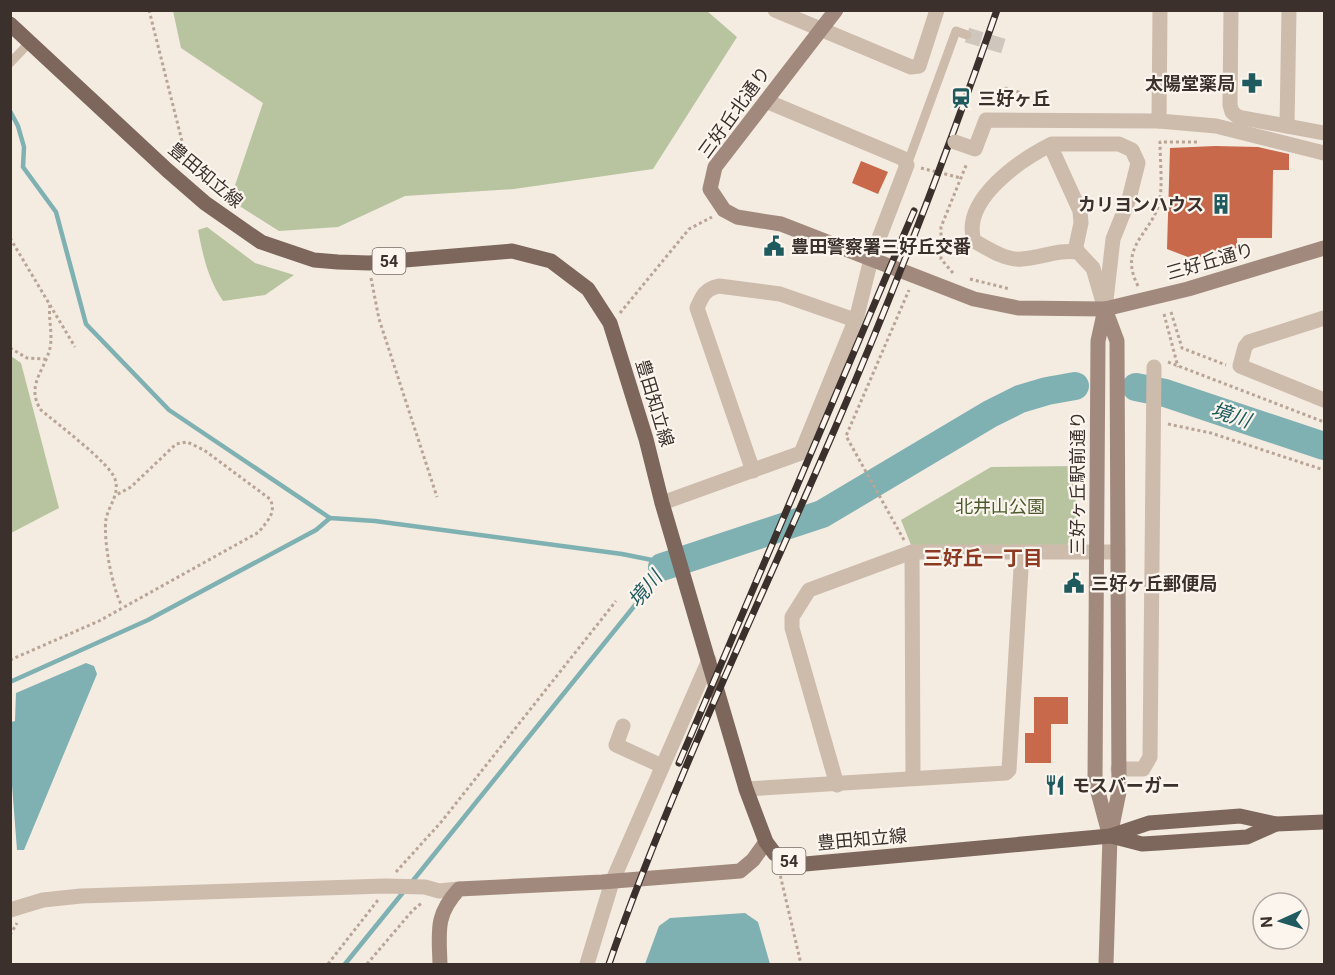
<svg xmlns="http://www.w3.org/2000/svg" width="1335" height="975" viewBox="0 0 1335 975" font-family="Roboto,'Noto Sans JP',sans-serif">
	<rect width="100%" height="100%" fill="#f4ebe1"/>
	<g fill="#b8c4a0">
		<path d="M173 11H707L737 37 653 169 514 189 405 196 338 227 279 231 230 200 263 103 181 48Z"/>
		<path d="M207 227 255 263 294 275 265 295 223 301C208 279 203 256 198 230Z"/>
		<path d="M11 356 21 363 59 508 11 533Z"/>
		<path d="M1075 466 1076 529 1067 545H911L901 520 991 467Z"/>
	</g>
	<g fill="#7fb0b2">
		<path d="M86 663 94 666 97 674 24 850H17L11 772V722L15 721 16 693Z"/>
		<path d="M745 913 758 922 770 964H645L659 926 670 918Z"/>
	</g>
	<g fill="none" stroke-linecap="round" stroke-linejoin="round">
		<g stroke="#7fb0b2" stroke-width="4.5">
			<path d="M10 111 18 126 24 147 23 167 56 212 86 324 169 410 330 518 375 521 622 554 652 560 662 567 644 594 411 883"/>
			<path d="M10 682 148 620 316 530 330 518"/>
			<path d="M345 964 405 890"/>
		</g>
		<g stroke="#7fb0b2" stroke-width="28">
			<path d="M1136 387 1165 393 1324 446"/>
			<path d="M662 567 822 514 990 414 1020 399 1047 391 1075 386"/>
		</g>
	</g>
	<g fill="#c8694b">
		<path d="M1215 146 1258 147 1289 154V170H1273L1272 238H1237V248L1193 259 1167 249 1170 148Z"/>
		<path d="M861 161 888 172 878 194 852 183Z"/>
		<path d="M1034 697H1068V724H1051V763H1025V733H1034Z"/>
	</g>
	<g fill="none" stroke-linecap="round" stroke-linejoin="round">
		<path stroke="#cfc6bd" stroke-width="15" stroke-dasharray="15 8" stroke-linecap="butt" d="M967 35 1006 47"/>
		<g stroke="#b9a596" stroke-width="3" stroke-dasharray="3 3" stroke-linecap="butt">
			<path d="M149 10 189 169"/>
			<path d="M1005 88 1022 93 1021 105"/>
			<path d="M921 168 961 178"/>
			<path d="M10 238 75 347"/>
			<path d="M953 273 941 259V227L967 163"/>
			<path d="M371 278 379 319 437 497"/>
			<path d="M970 279 1010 289"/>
			<path d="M1138 286C1118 247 1150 235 1159 204 1163 186 1160 161 1160 142H1200"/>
			<path d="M50 305C48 319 53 333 50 348 45 370 25 386 41 410 56 423 110 463 115 479 120 494 109 505 106 519 103 539 112 588 122 606"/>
			<path d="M1171 312 1182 348 1226 365"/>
			<path d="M620 313 689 229 712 217"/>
			<path d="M1164 314 1178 367"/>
			<path d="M10 348 27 358 45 359"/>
			<path d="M1168 362 1324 422"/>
			<path d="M1168 424 1211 433 1324 470"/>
			<path d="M904 540 846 436 909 290"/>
			<path d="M10 660 99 621 259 532C267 521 277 513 270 499L204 450 187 442 176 444 131 487 116 495"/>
			<path d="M779 870 801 964"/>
			<path d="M396 872 442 821 616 601"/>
			<path d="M10 935 17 923"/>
			<path d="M328 964 378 900"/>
			<path d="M367 964 413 910 423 902"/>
		</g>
		<g stroke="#cdbbac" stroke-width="9">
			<path d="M10 63 30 42"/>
			<path d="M907 165 956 31 967 35"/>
		</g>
		<g stroke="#cdbbac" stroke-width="15">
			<path d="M775 10 911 67 919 66 937 10"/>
			<path d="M1160 10 1159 121 1216 126 1324 153"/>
			<path d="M1231 10 1230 105 1232 112 1238 117 1324 133"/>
			<path d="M1287 126 1289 10"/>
			<path d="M1052 144H1119L1132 150 1138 163 1129 199 1113 239 1105 309 1093 268 1078 252C1057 249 1042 258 1022 259 1006 261 987 248 974 241 961 200 1020 160 1052 144Z"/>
			<path d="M1050 145 1080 211 1081 223 1075 251"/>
			<path d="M1324 318 1249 342 1245 347 1240 366 1324 400"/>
			<path d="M753 471 697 308C702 296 705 289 719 286L780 294 855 320"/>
			<path d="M662 503 801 453 857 316 871 259 907 165 902 158 766 101"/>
			<path d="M912 552 913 778"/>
			<path d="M623 726 616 745 662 766"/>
			<path d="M1118 769H1143L1150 757 1154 367"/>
			<path d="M837 785 792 628V617L809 590 912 552H1118"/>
			<path d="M746 789 1006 773 1009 770 1022 552"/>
			<path d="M10 910 43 900 81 896 385 886 425 887 439 891 459 889"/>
			<path d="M587 964 612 882 709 660"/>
		</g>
		<g stroke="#a18a7d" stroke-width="15">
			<path d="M836 10 715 167 710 189 724 210 737 217 781 224 974 299 1018 308 1105 309 1188 289 1324 248"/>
			<path d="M1105 309 1117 341 1119 792 1110 836 1106 964"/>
			<path d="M1105 309 1098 341 1095 781 1109 833"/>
			<path d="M440 964C439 931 435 915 459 889L602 882 740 871 753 860 766 842"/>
		</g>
		<g stroke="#7d675c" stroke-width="15">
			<path d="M10 24 167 170 205 203 261 242 314 260 338 262 369 263 512 251 551 261 588 289 610 323 646 439 662 503 746 789 766 842 775 854 805 864 1110 836 1149 823 1240 816 1276 824 1324 822"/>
			<path d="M1111 836 1142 844 1159 843 1247 837 1276 824"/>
		</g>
		<g stroke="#3b302b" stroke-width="7">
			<g id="rail">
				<path d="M679 763 914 211"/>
				<path d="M609 964C673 781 759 605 836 426 895 290 948 151 997 10"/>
			</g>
		</g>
		<use href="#rail" stroke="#fbf5ee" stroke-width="4.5" stroke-dasharray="14" stroke-linecap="butt"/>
		<path stroke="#b9a596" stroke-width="3" stroke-dasharray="3 3" stroke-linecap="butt" d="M998 106 1005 88"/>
		<path stroke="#cdbbac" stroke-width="15" d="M955 142 975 149 986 120 1159 121"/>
	</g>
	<defs>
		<g id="pharmacy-bare" transform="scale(1.62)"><path d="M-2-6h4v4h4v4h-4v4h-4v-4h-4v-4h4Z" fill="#1f5a5e" stroke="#fbf5ee" stroke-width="2.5" paint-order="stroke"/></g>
		<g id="station-bare" transform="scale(1.62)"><path d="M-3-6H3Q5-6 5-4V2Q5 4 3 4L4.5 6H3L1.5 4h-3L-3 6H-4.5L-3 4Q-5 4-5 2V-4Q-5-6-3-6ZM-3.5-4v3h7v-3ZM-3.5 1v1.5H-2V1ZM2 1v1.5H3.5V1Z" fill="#1f5a5e" stroke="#fbf5ee" stroke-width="2.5" paint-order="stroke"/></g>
		<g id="building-bare" transform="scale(1.62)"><path d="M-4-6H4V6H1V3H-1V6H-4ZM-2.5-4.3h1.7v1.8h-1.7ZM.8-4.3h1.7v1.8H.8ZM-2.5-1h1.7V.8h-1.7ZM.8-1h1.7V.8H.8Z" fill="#1f5a5e" stroke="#fbf5ee" stroke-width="2.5" paint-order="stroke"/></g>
		<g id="civic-bare" transform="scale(1.62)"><path d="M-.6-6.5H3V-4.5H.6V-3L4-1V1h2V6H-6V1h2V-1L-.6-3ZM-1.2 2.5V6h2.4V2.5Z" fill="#1f5a5e" stroke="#fbf5ee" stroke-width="2.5" paint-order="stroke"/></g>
		<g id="restaurant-bare" transform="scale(1.62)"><path d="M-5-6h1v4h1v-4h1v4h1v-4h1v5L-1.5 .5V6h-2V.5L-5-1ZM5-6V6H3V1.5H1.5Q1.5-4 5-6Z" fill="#1f5a5e" stroke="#fbf5ee" stroke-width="2.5" paint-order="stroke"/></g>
	</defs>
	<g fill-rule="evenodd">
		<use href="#pharmacy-bare" x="1252" y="83"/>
		<use href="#station-bare" x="961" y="98"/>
		<use href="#building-bare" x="1221" y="204"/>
		<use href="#civic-bare" x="774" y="246"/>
		<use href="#civic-bare" x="1074" y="583"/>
		<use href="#restaurant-bare" x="1055" y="785"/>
	</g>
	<g text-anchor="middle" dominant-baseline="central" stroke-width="4.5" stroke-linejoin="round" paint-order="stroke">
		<g fill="#fbf5ee" stroke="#756b66" stroke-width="1.5">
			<rect x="372.5" y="248" width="33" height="26" rx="4.5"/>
			<rect x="772.5" y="848" width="33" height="26" rx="4.5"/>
		</g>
		<g font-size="16" font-weight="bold" fill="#3b302b">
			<text x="389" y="261">54</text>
			<text x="789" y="861">54</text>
		</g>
		<g font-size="18" font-weight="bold" fill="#3b302b" stroke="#fbf5ee" text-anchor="start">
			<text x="1235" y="83" text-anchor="end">太陽堂薬局</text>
			<text x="978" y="98">三好ヶ丘</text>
			<text x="1204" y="204" text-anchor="end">カリヨンハウス</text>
			<text x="791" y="246">豊田警察署三好丘交番</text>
			<text x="1091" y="583">三好ヶ丘郵便局</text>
			<text x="1072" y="785">モスバーガー</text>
		</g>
		<g font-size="18" fill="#3b302b" stroke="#fbf5ee">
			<text transform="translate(734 112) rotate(-54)">三好丘北通り</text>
			<text transform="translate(206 175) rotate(40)">豊田知立線</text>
			<text transform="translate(1210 261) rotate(-16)">三好丘通り</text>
			<text transform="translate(655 403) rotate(73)">豊田知立線</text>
			<text transform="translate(1077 483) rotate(-90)">三好ヶ丘駅前通り</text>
			<text transform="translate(862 839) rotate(-5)">豊田知立線</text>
		</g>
		<g font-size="18" fill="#4a5a2e" stroke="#fbf5ee">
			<text x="1000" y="506">北井山公園</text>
		</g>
		<g font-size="20" font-style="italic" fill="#1f5a5e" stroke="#fbf5ee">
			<text transform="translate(1231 415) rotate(18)">境川</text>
			<text transform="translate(645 589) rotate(-50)">境川</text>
		</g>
		<g font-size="20" font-weight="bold" fill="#8c3b22" stroke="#fbf5ee">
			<text x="983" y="558">三好丘一丁目</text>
		</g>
	</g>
	<rect width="1335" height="975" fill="none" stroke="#3b302b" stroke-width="24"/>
	<g transform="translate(1281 921) rotate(266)"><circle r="28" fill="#fbf5ee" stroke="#aea6a0" stroke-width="1.5"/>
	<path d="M0-4.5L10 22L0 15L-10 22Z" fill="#1f5a5e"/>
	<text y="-9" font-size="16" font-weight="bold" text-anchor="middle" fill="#3b302b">N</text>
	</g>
</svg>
